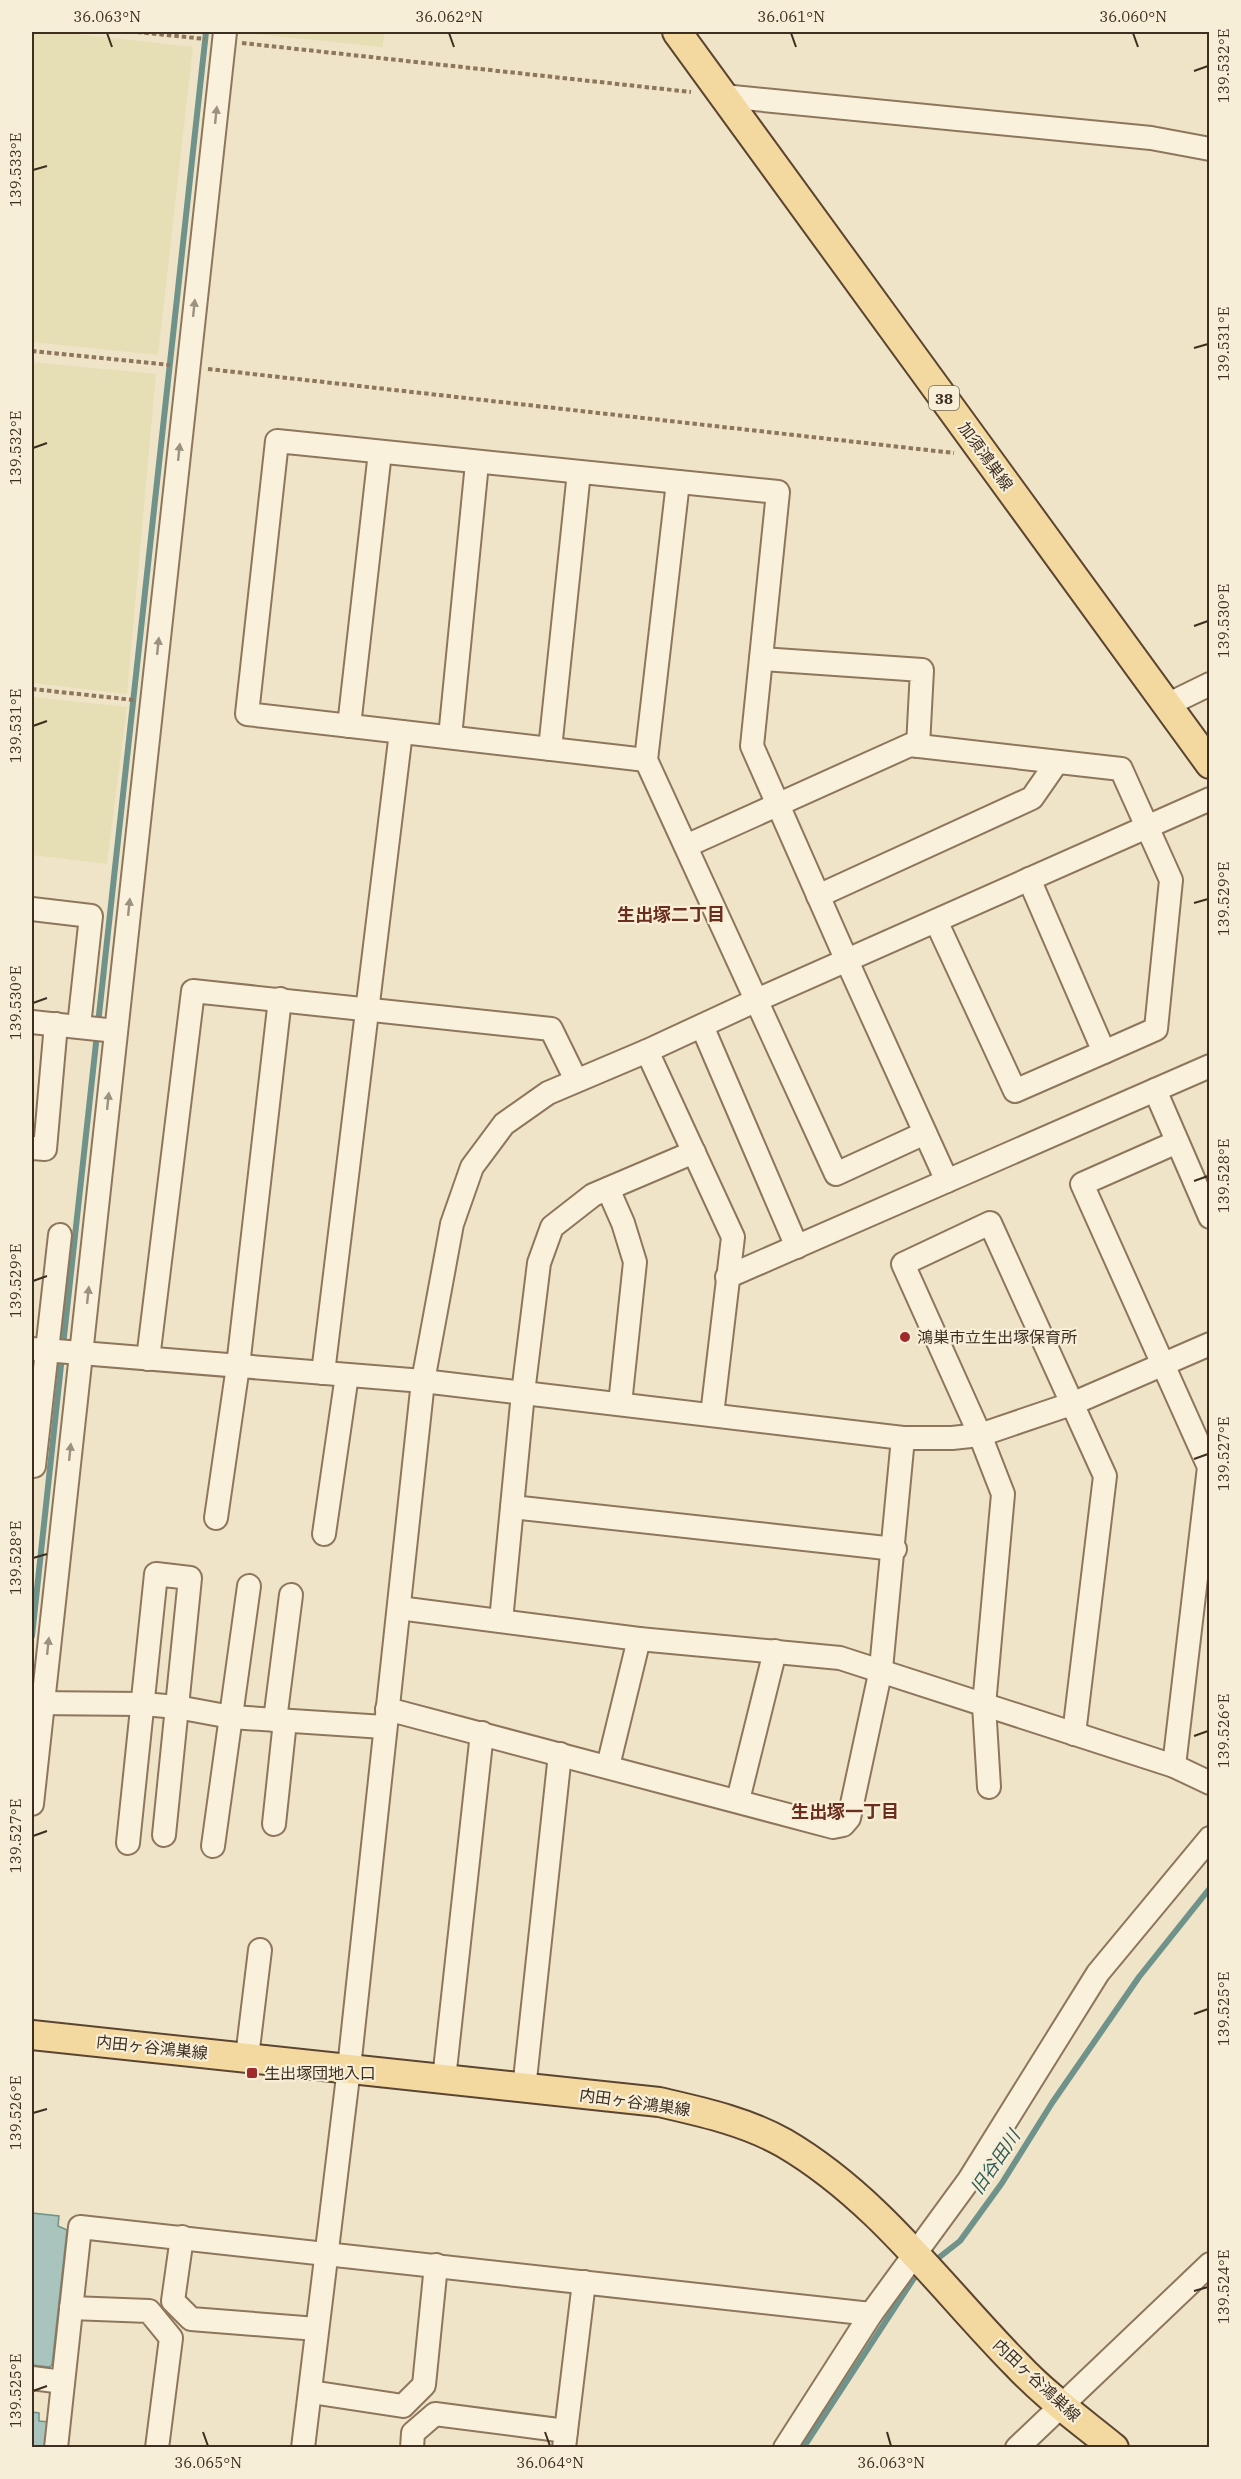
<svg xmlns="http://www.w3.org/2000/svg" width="1241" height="2479" viewBox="0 0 1241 2479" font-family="'IBM Plex Serif','Noto Sans JP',serif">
	<rect width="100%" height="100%" fill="#f0e4c8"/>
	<g fill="#e6deb5">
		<path d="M32 32H60L193 47 158 355 32 342Z"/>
		<path d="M235 32H384L383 47Z"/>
		<path d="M32 362 156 374 127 694 32 683Z"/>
		<path d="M32 697 127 707 107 864 32 855Z"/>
	</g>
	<g fill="#a9c4bc" stroke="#6f938a" stroke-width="1.5">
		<path d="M32 2213 59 2216 58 2226 67 2230 52 2365 49 2367 32 2365Z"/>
		<path d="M32 2412 39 2413V2421L49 2422 46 2447 32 2448Z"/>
	</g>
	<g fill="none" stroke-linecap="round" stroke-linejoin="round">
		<g stroke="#6f938a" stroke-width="6">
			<path d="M98 1024 206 32"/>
			<path d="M63 1346 97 1034"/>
			<path d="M32 1636 62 1356"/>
			<path d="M932 2263 960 2241 1002 2183 1052 2103 1139 1977 1210 1888"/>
			<path d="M803 2448 914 2278 922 2272"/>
		</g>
		<g stroke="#8d765c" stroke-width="26">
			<g id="minor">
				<path d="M723 96 1151 138 1210 149"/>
				<path d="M678 482 646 760 836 1174 925 1133"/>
				<path d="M761 659 922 670 918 746"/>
				<path d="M1167 705 1210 684"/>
				<path d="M349 726 380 452"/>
				<path d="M450 737 477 463"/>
				<path d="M550 749 579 472"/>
				<path d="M646 760 247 714 277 441 778 492 752 746 847 961 947 1181"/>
				<path d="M686 846 910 745 1121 769 1171 880 1156 1029 1104 1052"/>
				<path d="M818 896 1032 798 1057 762"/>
				<path d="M32 909 91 916 79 1026"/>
				<path d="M936 921 1015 1091 1104 1052 1029 879"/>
				<path d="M32 1022 116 1031"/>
				<path d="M702 1026 797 1247"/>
				<path d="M647 1051 733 1237 712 1415"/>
				<path d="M1155 1090 1210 1217"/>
				<path d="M32 1148 45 1149 56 1024"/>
				<path d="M608 1189 623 1223 635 1262 620 1404"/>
				<path d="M727 1277 1210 1066"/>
				<path d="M32 1349 423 1381 903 1438H952L980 1435 1074 1403 1210 1344"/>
				<path d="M148 1359 193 991 551 1029 576 1080"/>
				<path d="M323 1373 401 732"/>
				<path d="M34 1466 60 1235"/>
				<path d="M512 1507 895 1549"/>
				<path d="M216 1518 238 1366 280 999"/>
				<path d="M324 1534 347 1375"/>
				<path d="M399 1608 639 1639 840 1658 1174 1766 1210 1783"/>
				<path d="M501 1621 523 1393 539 1263 552 1227 593 1195 694 1152"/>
				<path d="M32 1703 143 1704 177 1707 231 1717 384 1727"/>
				<path d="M387 1709 833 1827 843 1825 849 1818 881 1669 903 1438"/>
				<path d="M275 1720 291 1595"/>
				<path d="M608 1766 639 1639"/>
				<path d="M1174 1766 1209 1467 1082 1184 1177 1142"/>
				<path d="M989 1787 984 1705 1003 1494 980 1435 903 1264 990 1223 1105 1476 1074 1734"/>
				<path d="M738 1800 775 1651"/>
				<path d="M32 1804 225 32"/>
				<path d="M274 1824 285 1721"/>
				<path d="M128 1843 156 1574 190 1578 164 1835"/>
				<path d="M213 1846 249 1586"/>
				<path d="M247 2057 260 1950"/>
				<path d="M444 2079 482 1733"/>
				<path d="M524 2089 560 1754"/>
				<path d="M182 2237 173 2301 191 2319 317 2329"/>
				<path d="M71 2308 149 2311 171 2338 157 2448"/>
				<path d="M32 2378 63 2382"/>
				<path d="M311 2392 403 2406 424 2385 436 2265"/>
				<path d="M56 2448 80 2227 871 2314"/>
				<path d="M303 2448 349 2068 423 1381 452 1224 472 1167 504 1124 548 1093 647 1051 757 1000 1210 799"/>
				<path d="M412 2448 413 2433 435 2414 566 2431"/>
				<path d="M564 2448 584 2282"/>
				<path d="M785 2448 871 2314 969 2180 1098 1973 1210 1838"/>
				<path d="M1017 2448 1210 2264"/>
			</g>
		</g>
		<g stroke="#5b4430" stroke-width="32">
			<g id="major">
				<path d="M677 32 1210 764"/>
				<path d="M32 2035 659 2102C702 2112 745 2121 784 2143 878 2198 942 2289 1017 2365 1046 2396 1081 2421 1114 2448"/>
			</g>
		</g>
		<g stroke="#8d765c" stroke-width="4" stroke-dasharray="4.5 3" stroke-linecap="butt">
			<path d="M137 32 205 39"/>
			<path d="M242 43 691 92"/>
			<path d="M32 351 170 365"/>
			<path d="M208 369 954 453"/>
			<path d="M32 689 134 700"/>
		</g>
		<use href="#minor" stroke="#faf1dc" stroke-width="22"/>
		<use href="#major" stroke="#f3d9a0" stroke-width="28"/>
	</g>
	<defs><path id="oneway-solid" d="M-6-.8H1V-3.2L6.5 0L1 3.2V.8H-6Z" transform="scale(1.5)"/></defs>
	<g fill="#9c907e">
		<use href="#oneway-solid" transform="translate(216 115) rotate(-84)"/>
		<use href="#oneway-solid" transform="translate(194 308) rotate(-84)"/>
		<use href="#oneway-solid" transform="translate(179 452) rotate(-84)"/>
		<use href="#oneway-solid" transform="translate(158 646) rotate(-84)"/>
		<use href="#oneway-solid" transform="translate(129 907) rotate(-84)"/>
		<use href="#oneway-solid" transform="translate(108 1101) rotate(-84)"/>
		<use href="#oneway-solid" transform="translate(88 1295) rotate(-84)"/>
		<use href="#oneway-solid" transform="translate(70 1452) rotate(-84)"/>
		<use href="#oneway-solid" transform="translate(48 1646) rotate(-84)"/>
	</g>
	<path fill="none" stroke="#3d2e20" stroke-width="2" d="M107 33 112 47M449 33 454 47M791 33 796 47M1133 33 1138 47M1194 71 1208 66M33 170 47 166M1194 348 1208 344M33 448 47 443M1194 626 1208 621M33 726 47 721M1194 903 1208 899M33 1003 47 998M1194 1181 1208 1176M33 1281 47 1276M1194 1459 1208 1454M33 1558 47 1554M1194 1736 1208 1731M33 1836 47 1831M1194 2014 1208 2009M33 2113 47 2109M1194 2291 1208 2287M33 2391 47 2386M203 2432 208 2446M545 2432 550 2446M887 2432 891 2446"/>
	<g fill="#9e2a2b" stroke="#f7eed8" stroke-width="2">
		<circle cx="905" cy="1337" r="6"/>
		<rect x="246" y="2067" width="12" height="12" rx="3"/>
	</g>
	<g text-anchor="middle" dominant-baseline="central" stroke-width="4.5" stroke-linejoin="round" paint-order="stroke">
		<rect fill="#f7eed8" stroke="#756857" stroke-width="1.5" x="929" y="386" width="30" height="24" rx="4.5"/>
		<g font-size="15" font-weight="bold" fill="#3d2e20">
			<text x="944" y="398">38</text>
		</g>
		<g font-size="16" fill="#3d2e20" stroke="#f7eed8">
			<text transform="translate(986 456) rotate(54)">加須鴻巣線</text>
			<text transform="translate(152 2047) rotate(6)">内田ヶ谷鴻巣線</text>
			<text transform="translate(635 2102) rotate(8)">内田ヶ谷鴻巣線</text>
			<text transform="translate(1037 2380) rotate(43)">内田ヶ谷鴻巣線</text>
		</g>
		<g font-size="16" fill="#3d2e20" stroke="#f7eed8" text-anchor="start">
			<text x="917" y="1337">鴻巣市立生出塚保育所</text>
			<text x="264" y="2073">生出塚団地入口</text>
		</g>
		<g font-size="18" font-weight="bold" fill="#6b2e1e" stroke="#f7eed8">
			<text x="671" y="914">生出塚二丁目</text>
			<text x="845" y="1811">生出塚一丁目</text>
		</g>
		<g font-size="18" font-style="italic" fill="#2f5d5a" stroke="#f7eed8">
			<text transform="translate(995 2162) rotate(-56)">旧谷田川</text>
		</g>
	</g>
	<rect width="1241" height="2479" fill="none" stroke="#f7eed8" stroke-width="66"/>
	<rect x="33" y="33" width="1175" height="2413" fill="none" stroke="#3d2e20" stroke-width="2"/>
	<g font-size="15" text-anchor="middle" fill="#3d2e20">
		<text x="107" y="22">36.063°N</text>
		<text x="449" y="22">36.062°N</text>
		<text x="791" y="22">36.061°N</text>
		<text x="1133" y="22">36.060°N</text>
		<text transform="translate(1224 66) rotate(-90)" y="5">139.532°E</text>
		<text transform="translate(16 170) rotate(-90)" y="5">139.533°E</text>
		<text transform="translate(1224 344) rotate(-90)" y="5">139.531°E</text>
		<text transform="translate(16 448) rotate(-90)" y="5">139.532°E</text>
		<text transform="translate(1224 621) rotate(-90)" y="5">139.530°E</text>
		<text transform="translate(16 726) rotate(-90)" y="5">139.531°E</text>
		<text transform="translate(1224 899) rotate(-90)" y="5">139.529°E</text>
		<text transform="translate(16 1003) rotate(-90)" y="5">139.530°E</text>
		<text transform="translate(1224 1176) rotate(-90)" y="5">139.528°E</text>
		<text transform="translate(16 1281) rotate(-90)" y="5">139.529°E</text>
		<text transform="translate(1224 1454) rotate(-90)" y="5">139.527°E</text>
		<text transform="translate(16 1558) rotate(-90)" y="5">139.528°E</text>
		<text transform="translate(1224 1731) rotate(-90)" y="5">139.526°E</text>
		<text transform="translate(16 1836) rotate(-90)" y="5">139.527°E</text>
		<text transform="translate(1224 2009) rotate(-90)" y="5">139.525°E</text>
		<text transform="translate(16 2113) rotate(-90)" y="5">139.526°E</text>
		<text transform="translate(1224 2287) rotate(-90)" y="5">139.524°E</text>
		<text transform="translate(16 2391) rotate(-90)" y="5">139.525°E</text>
		<text x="208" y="2468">36.065°N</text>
		<text x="550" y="2468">36.064°N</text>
		<text x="891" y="2468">36.063°N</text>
	</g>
</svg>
